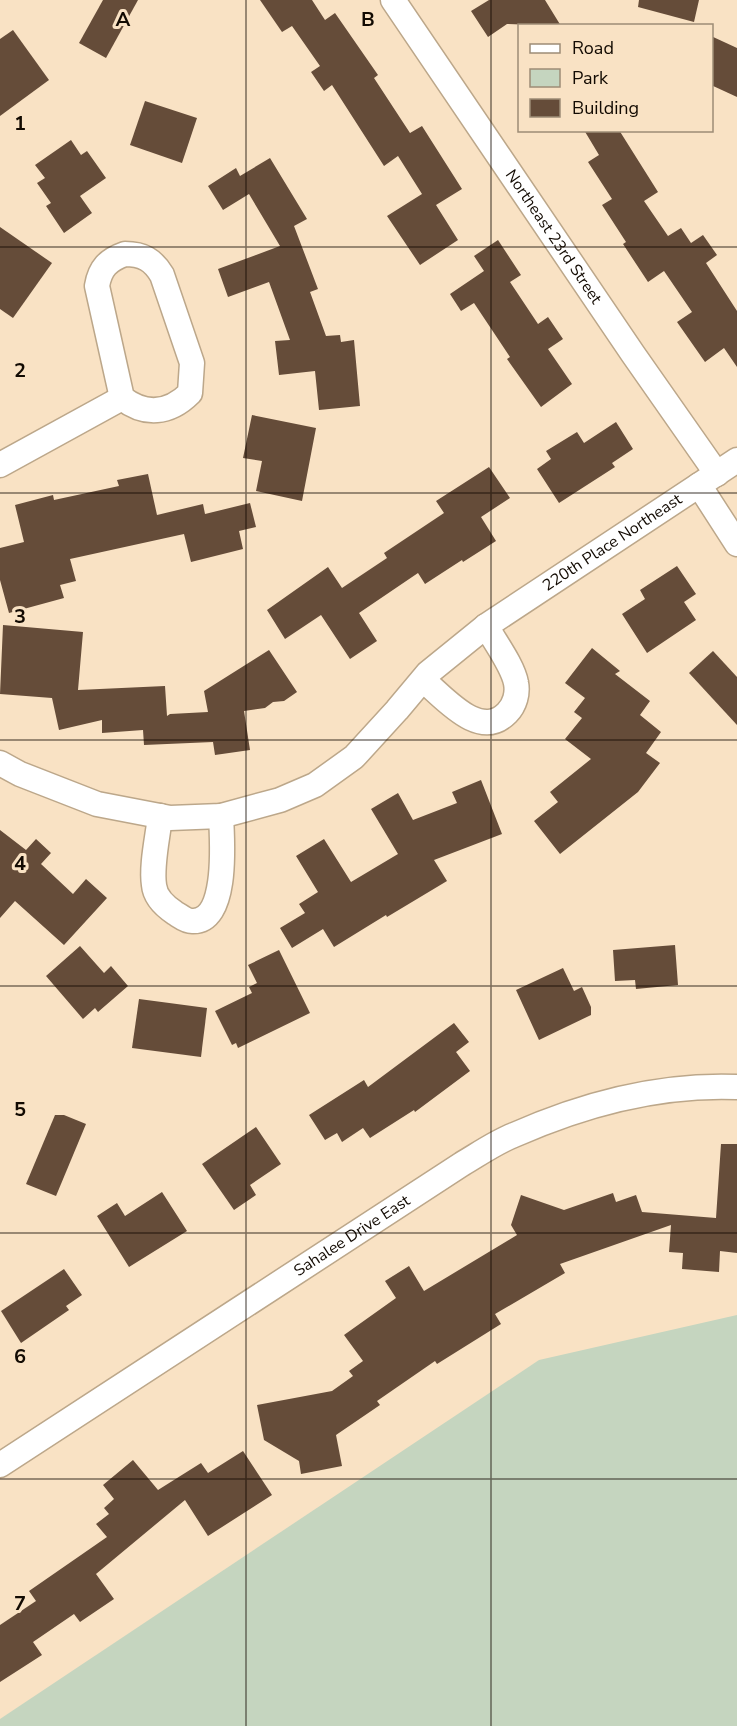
<svg xmlns="http://www.w3.org/2000/svg" width="737" height="1726" viewBox="0 0 737 1726" font-family="'Nunito Sans',sans-serif">
	<rect width="100%" height="100%" fill="#f9e2c4"/>
	<path fill="#c5d5bf" d="M737 1315V1726H0V1719L539 1360Z"/>
	<g fill="#654c39">
		<path d="M103 0H138L106 58 79 43Z"/>
		<path d="M260 0H312L325 20 335 13 378 75 374 78 410 133 422 126 462 189 436 205 458 240 420 265 387 216 422 194 398 156 384 166 332 85 324 91 311 72 320 66 292 26 282 32Z"/>
		<path d="M489 0H545L561 26 507 24 488 37 471 11Z"/>
		<path d="M639 0H699L694 22 638 7Z"/>
		<path d="M13 30 49 80 0 116V39Z"/>
		<path d="M711 36 737 48V97L711 85Z"/>
		<path d="M145 101 197 118 182 163 130 145Z"/>
		<path d="M584 130H619L658 192 644 201 668 236 681 228 691 243 703 235 717 255 706 263 737 311V367L724 348 705 362 677 322 692 312 664 271 648 282 623 244 626 242 602 205 612 199 588 162 599 155Z"/>
		<path d="M71 140 81 155 87 151 106 178 80 196 92 213 64 233 46 206 51 203 37 183 45 178 35 165Z"/>
		<path d="M270 158 307 219 294 226 318 289 310 292 326 336 340 335 341 342 354 340 360 406 319 410 315 371 279 375 275 341 290 340 269 282 228 297 218 269 280 246 249 194 223 210 208 186 236 168 240 176Z"/>
		<path d="M0 227 52 263 13 318 0 309Z"/>
		<path d="M498 240 521 275 510 282 538 324 548 317 563 339 548 349 572 384 541 407 507 359 510 357 474 303 461 311 450 294 484 271 474 256Z"/>
		<path d="M252 415 316 428 302 501 256 491 262 461 243 458Z"/>
		<path d="M616 422 633 449 612 463 615 467 559 503 537 469 551 459 546 451 577 432 584 443Z"/>
		<path d="M489 467 510 498 481 517 496 541 463 562 462 560 425 584 418 573 359 613 377 641 350 659 321 615 285 639 267 610 328 567 342 588 387 558 384 553 444 513 436 501Z"/>
		<path d="M148 474 157 515 203 504 205 514 250 503 256 527 239 531 243 549 191 562 184 534 70 559 76 581 60 585 64 598 9 613 0 580V548L24 542 15 505 53 495 54 500 119 486 117 480Z"/>
		<path d="M677 566 696 594 684 602 696 620 647 653 622 614 645 599 640 590Z"/>
		<path d="M3 625 83 632 78 690 165 686 167 716 170 714 208 712 204 691 269 650 297 692 284 701 273 702 265 708 244 711 250 750 215 755 213 742 144 745 143 730 102 733V720L59 730 52 698 0 694Z"/>
		<path d="M592 648 620 671 615 674 650 701 640 715 661 732 646 753 660 763 638 792 560 854 534 821 558 802 550 792 591 759 565 739 582 718 574 712 585 698 565 683Z"/>
		<path d="M713 651 737 677V725L689 673Z"/>
		<path d="M481 780 502 834 434 860 447 881 387 917 386 915 334 947 323 929 292 948 280 928 305 913 299 904 318 892 296 856 324 839 351 882 398 854 371 809 398 793 413 820 457 803 452 792Z"/>
		<path d="M0 830 26 850 36 839 51 853 41 864 73 894 86 879 107 898 64 945 15 901 0 918Z"/>
		<path d="M675 945 678 985 636 989 635 980 615 981 613 950Z"/>
		<path d="M80 946 104 973 111 966 128 986 98 1012 95 1008 83 1019 46 976Z"/>
		<path d="M279 950 310 1013 238 1048 236 1043 232 1045 215 1011 252 993 249 987 257 983 248 965Z"/>
		<path d="M563 968 574 991 582 987 591 1007V1015L539 1040 516 990Z"/>
		<path d="M139 999 207 1008 201 1057 132 1048Z"/>
		<path d="M454 1023 469 1042 456 1052 470 1071 415 1112 414 1110 370 1138 363 1128 342 1142 337 1133 325 1140 309 1115 364 1080 368 1087Z"/>
		<path d="M55 1115H64L86 1124 56 1196 26 1184Z"/>
		<path d="M256 1127 281 1164 250 1185 256 1195 234 1210 202 1164Z"/>
		<path d="M721 1144H737V1253L720 1251 719 1272 682 1269 683 1253 669 1252 671 1225 560 1264 565 1273 495 1314 501 1324 437 1364 435 1361 377 1401 380 1405 336 1435 342 1466 301 1474 299 1461 264 1440 257 1405 332 1391 353 1376 349 1371 363 1361 344 1335 396 1298 385 1281 409 1266 424 1291 517 1235 511 1225 521 1195 564 1210 613 1193 616 1202 636 1195 642 1212 716 1218Z"/>
		<path d="M162 1192 187 1231 129 1267 97 1216 117 1203 125 1216Z"/>
		<path d="M64 1269 82 1295 66 1306 69 1310 21 1343 1 1311Z"/>
		<path d="M243 1451 272 1495 208 1536 185 1500 96 1574 114 1599 80 1622 74 1614 33 1642 42 1655 0 1682V1625L36 1601 29 1591 107 1537 96 1524 109 1514 104 1508 114 1499 103 1485 133 1460 158 1490 201 1463 208 1473Z"/>
	</g>
	<g fill="none" stroke-linecap="round" stroke-linejoin="round">
		<g stroke="#bca78a" stroke-width="27">
			<g id="minor">
				<path id="s1" d="M393 0 633 354 717 474"/>
				<path d="M125 254C143 254 153 260 162 275L192 363 190 393C169 414 145 416 122 398L97 286C100 268 108 260 125 254Z"/>
				<path d="M0 465 122 398"/>
				<path d="M699 485 737 544"/>
				<path d="M423 680C444 697 479 741 507 713 515 705 518 693 516 683 513 666 495 642 486 626"/>
				<path id="s2" d="M0 763 20 774 97 804 170 818 221 816 280 800 315 785 354 757 397 710 428 673 486 626 737 460"/>
				<path d="M160 816C158 836 151 865 154 885 155 897 166 907 175 913 180 916 186 921 192 921 229 923 222 838 221 816"/>
				<path id="s3" d="M0 1465 462 1164C479 1154 496 1142 514 1135 584 1104 661 1084 737 1087"/>
			</g>
		</g>
		<use href="#minor" stroke="#fff" stroke-width="24"/>
	</g>
	<path fill="none" stroke="#120a02" stroke-width="1.5" stroke-opacity="0.55" d="M246 0V1726M491 0V1726M0 247H737M0 493H737M0 740H737M0 986H737M0 1233H737M0 1479H737"/>
	<g text-anchor="middle" dominant-baseline="central" stroke-width="6" stroke-linejoin="round" paint-order="stroke">
		<g font-size="16" fill="#120a02" stroke="#f9e2c4">
			<text stroke="none"><textPath href="#s1" startOffset="286">Northeast 23rd Street</textPath></text>
			<text stroke="none"><textPath href="#s2" startOffset="716">220th Place Northeast</textPath></text>
			<text stroke="none"><textPath href="#s3" startOffset="420">Sahalee Drive East</textPath></text>
		</g>
	</g>
	<g font-size="20" text-anchor="middle" font-weight="bold" fill="#120a02" stroke="#f9e2c4" stroke-width="6" stroke-linejoin="round" paint-order="stroke">
		<text x="123" y="26">A</text>
		<text x="368" y="26">B</text>
		<text x="20" y="130">1</text>
		<text x="20" y="377">2</text>
		<text x="20" y="623">3</text>
		<text x="20" y="870">4</text>
		<text x="20" y="1116">5</text>
		<text x="20" y="1363">6</text>
		<text x="20" y="1610">7</text>
	</g>
	<rect x="518" y="24" width="195" height="108" fill="#f9e2c4" stroke="#9d8c76" stroke-width="1.5"/>
	<rect x="530" y="44" width="30" height="9" fill="#ffffff" stroke="#9d8c76" stroke-width="1.5"/>
	<text x="572" y="54" font-size="18" fill="#120a02">Road</text>
	<rect x="530" y="69" width="30" height="18" fill="#c5d5bf" stroke="#9d8c76" stroke-width="1.5"/>
	<text x="572" y="84" font-size="18" fill="#120a02">Park</text>
	<rect x="530" y="99" width="30" height="18" fill="#654c39" stroke="#9d8c76" stroke-width="1.5"/>
	<text x="572" y="114" font-size="18" fill="#120a02">Building</text>
</svg>
